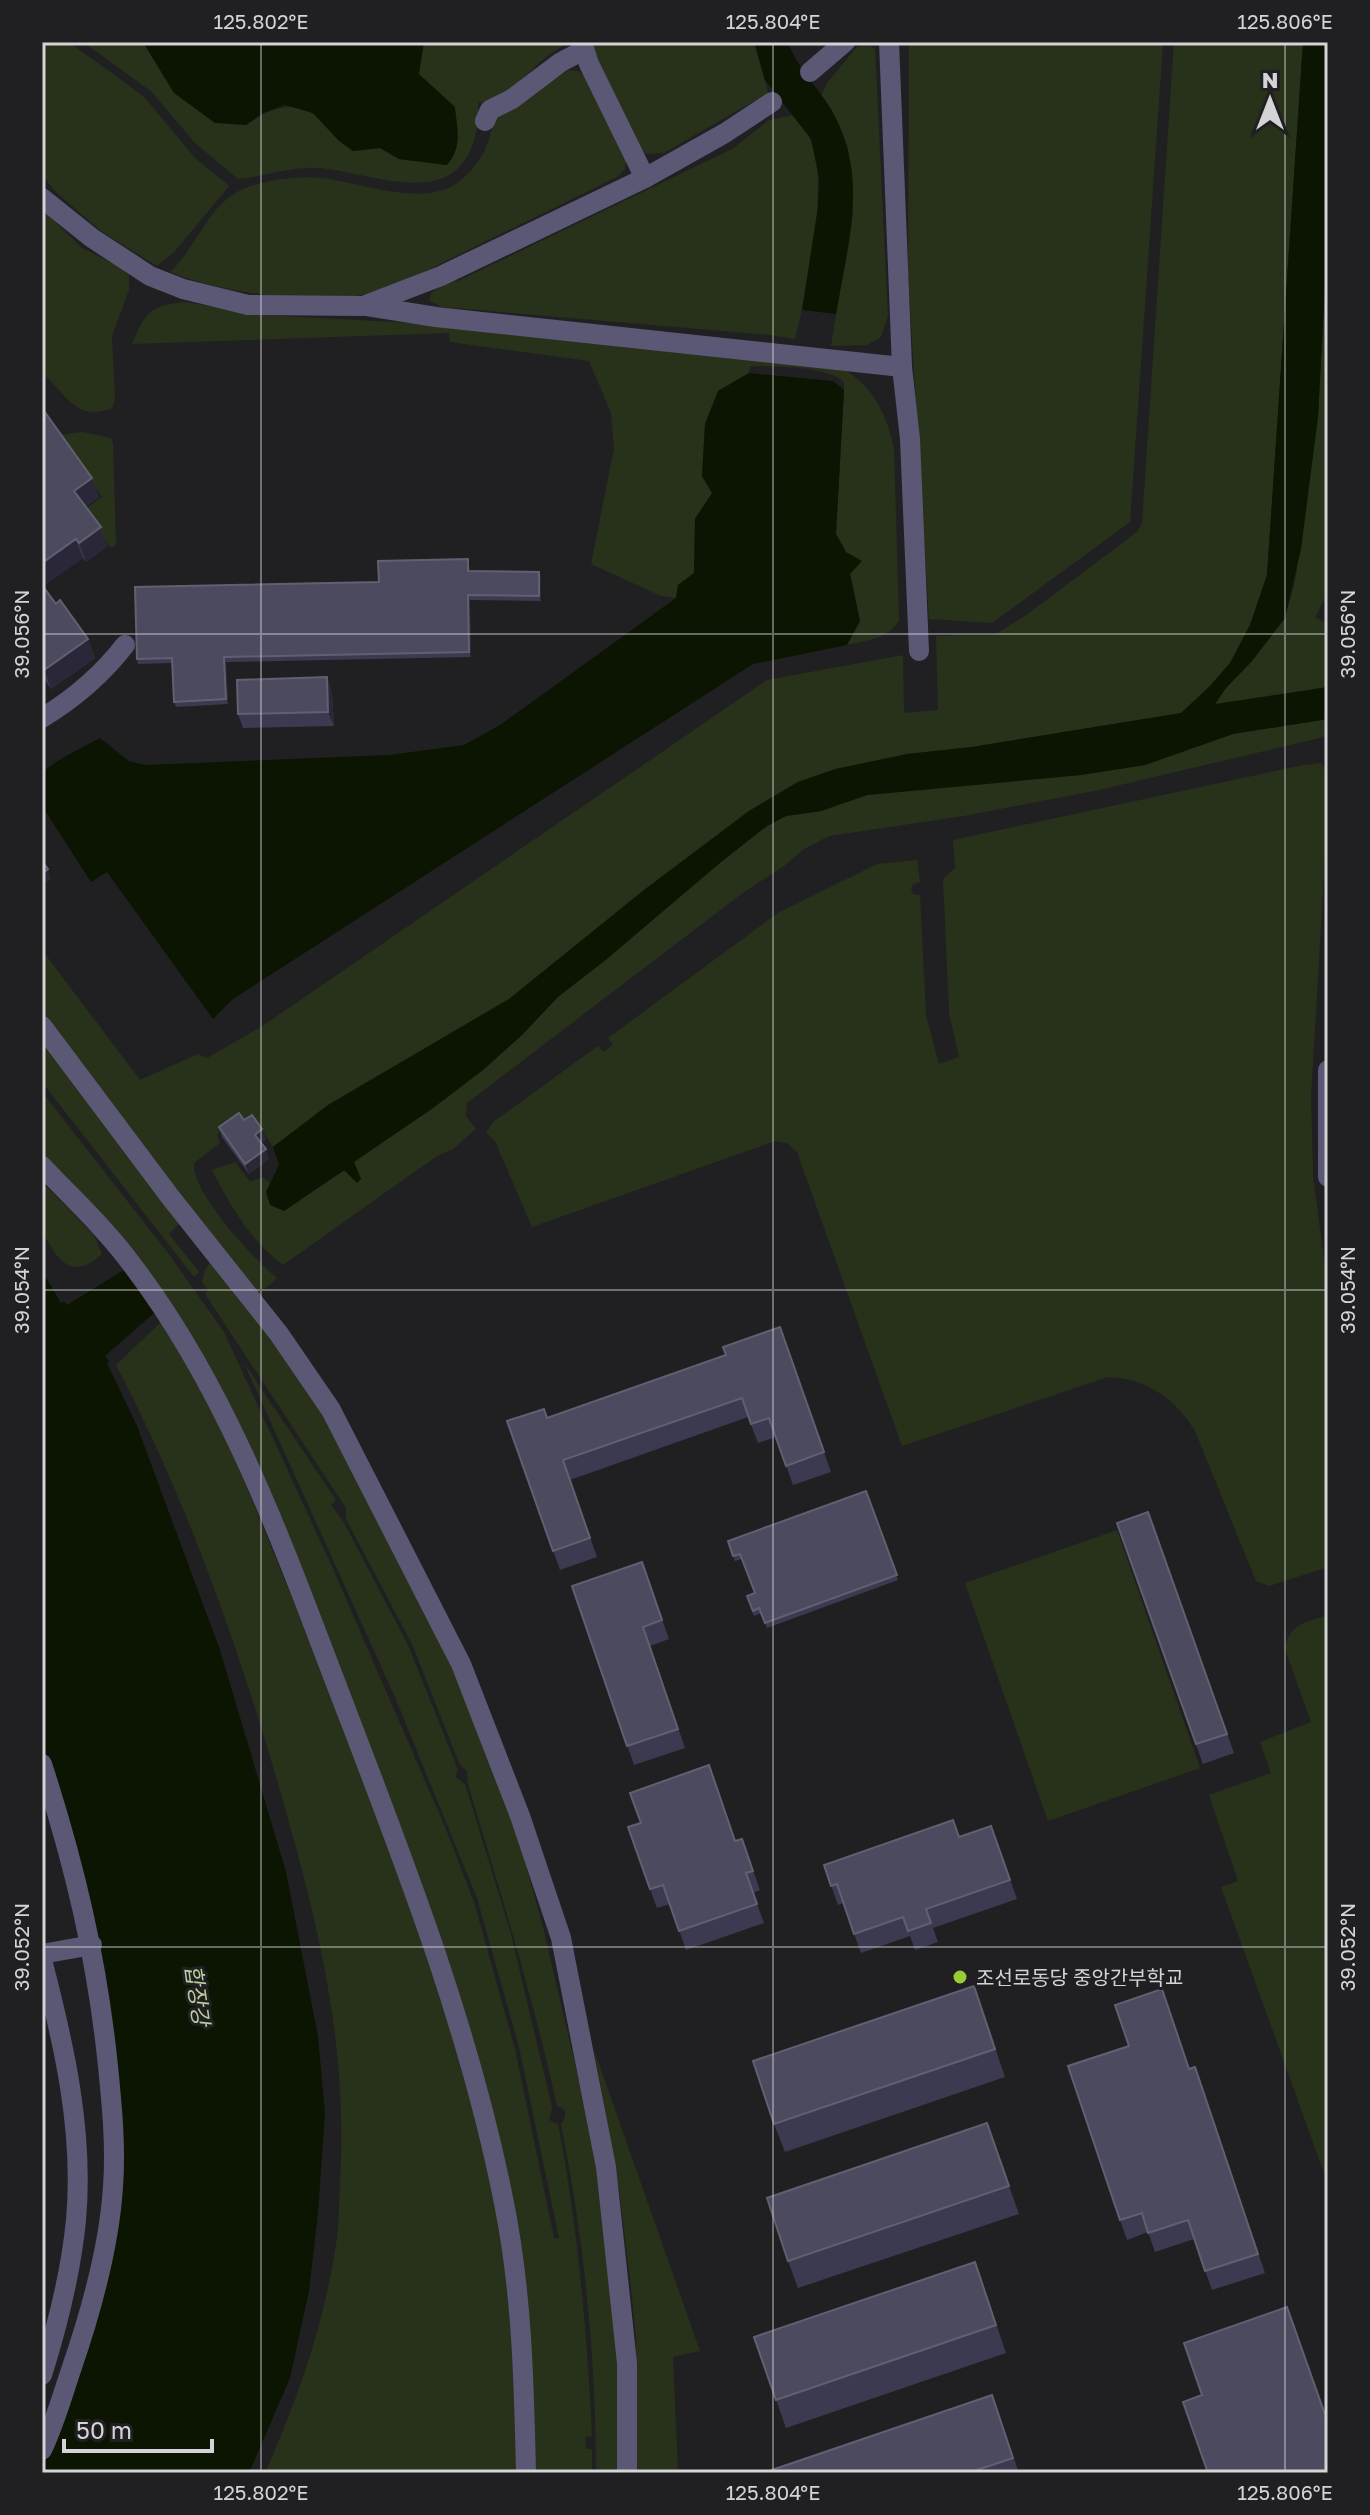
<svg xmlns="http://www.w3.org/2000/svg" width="1370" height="2515" viewBox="0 0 1370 2515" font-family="'Golos Text','Noto Sans KR',sans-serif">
	<rect width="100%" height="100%" fill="#202023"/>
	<g fill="#28321a">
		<path d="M42 42H68L116 76 144 97 195 158 229 186 175 251 157 266 101 231 57 193 42 175Z"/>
		<path d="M83 42H143L174 93 246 125C267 110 293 98 316 116 330 127 339 141 353 151L380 148 399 159 446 165 434 90 418 75 424 42H567C559 49 549 54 541 61 522 80 507 98 478 103 479 120 477 136 470 151 444 209 363 170 317 168 290 166 265 177 238 179L195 143 152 92Z"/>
		<path d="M592 42H754L768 93 664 153 646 154 639 149 591 48Z"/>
		<path d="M909 42H1163L1130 522 992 623 929 619 908 273Z"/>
		<path d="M1174 42H1303L1267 575 1250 625 1230 663 1209 687 1181 713 972 747 907 754 798 782 749 811 644 890 509 999 328 1105 273 1147 254 1118H244L217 1134 220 1143 194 1163C191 1192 254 1260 277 1278L256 1297 42 1016V950L140 1080 198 1054 207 1058 261 1027 767 680 903 655 904 713 938 710 936 636 994 635 1025 616 1137 532 1142 523Z"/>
		<path d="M870 46 875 49 888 316 881 337 867 345 831 346 853 214 848 147 831 109 821 96 827 83 857 47Z"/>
		<path d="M569 70 578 71 590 79 626 161 625 169 617 177C566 202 515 227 464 252 429 269 394 290 356 296 302 304 221 292 170 272 195 249 207 209 237 192 255 181 301 175 321 178 359 182 426 209 460 181 472 171 483 158 488 142 492 131 492 123 500 114Z"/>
		<path d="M794 115C799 123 808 132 811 141 829 188 807 290 795 339L770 335 442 307 430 301 431 293 442 285 460 280 732 149 769 120Z"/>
		<path d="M42 209 82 248 122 268 129 276V290L112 336 115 401 112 408C76 423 66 393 42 373Z"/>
		<path d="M1328 232V575L1327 593 1315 618 1328 623V687L1214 705 1226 688 1252 661 1285 618 1295 582 1318 417Z"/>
		<path d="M185 302 263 315 450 325 838 366C871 383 887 413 894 449L899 620C888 639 868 640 847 645L860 621 846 552 836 534 844 390V382C825 365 775 367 750 366L749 373 718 391 705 425 702 476 712 493 695 519 694 573 678 585 676 598 661 596 591 564 614 448 611 413 589 361 450 342 449 333 132 344C146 311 150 306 185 302Z"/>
		<path d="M83 432 111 438 113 444 116 544 113 547H110L84 510 102 497 58 435Z"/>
		<path d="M1328 719V736L1099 790 964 816 829 836 804 849 784 866 744 892 467 1103 466 1116 476 1129 453 1149 437 1156 283 1265C250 1240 231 1207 212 1170L235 1162 250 1182 263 1177 270 1183 266 1192 284 1211 345 1170 357 1182 361 1179 353 1162 433 1108 483 1070 522 1035 557 997 608 958 721 862 767 826 786 816 821 811 867 795 1081 775 1145 765 1233 734Z"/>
		<path d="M1322 763 1328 777V806L1311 1096 1313 1176 1328 1290V1567L1269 1586 1256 1581 1195 1431C1176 1399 1146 1378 1108 1377L902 1446 797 1152 787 1143 775 1141 532 1227 495 1141 486 1132 493 1122 598 1046 604 1052 613 1045 608 1038 778 913 877 864 917 860 920 882 913 884 911 891 914 895H920L926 1015 939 1064 959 1057 949 1013 943 879 955 868 953 840 1303 765Z"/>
		<path d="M42 1038 181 1222 169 1234 199 1272 194 1277 42 1082Z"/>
		<path d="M42 1092 168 1253 224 1332 333 1569 445 1827 474 1902 515 2049 554 2238H559L519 2047 477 1898 395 1697 244 1363 336 1500 331 1505 343 1521 408 1645 458 1770 455 1777 465 1784 511 1934 552 2107 549 2120 558 2124C578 2227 587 2332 592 2436L585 2437 586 2449H592V2473H532L477 2067 204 1364 42 1157Z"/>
		<path d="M42 1182 94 1235 102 1254C80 1274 65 1271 50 1245 47 1240 43 1234 42 1228 40 1213 42 1197 42 1182Z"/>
		<path d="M211 1260 244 1300 323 1411 403 1559 483 1738 513 1818 543 1927 601 2176 617 2311 622 2473H596C596 2356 584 2239 561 2124 565 2118 567 2115 563 2108L557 2106C533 1996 500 1891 468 1784L467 1771 460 1765 412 1644 346 1519V1508L205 1294 208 1290 202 1282 205 1270Z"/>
		<path d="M163 1320 193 1373 232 1451 364 1774 419 1931 466 2076 498 2209 508 2280 519 2473H265C300 2393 324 2325 337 2238 339 2220 339 2201 340 2183 348 2040 318 1923 279 1787 237 1642 186 1499 116 1365Z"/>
		<path d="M1117 1530 1200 1768 1048 1821 965 1583Z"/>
		<path d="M1328 1615V2184L1221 1887 1238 1881 1209 1795 1271 1773 1260 1742 1311 1722 1285 1649C1288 1624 1307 1622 1328 1615Z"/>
		<path d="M594 2050 700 2351 673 2357 678 2473H637L636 2338 631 2288 619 2189Z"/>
	</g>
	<g fill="#0c1501">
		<path d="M143 42H424L419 74 455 107C457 129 463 147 447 165L399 159 380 148 353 151 339 141 313 113 285 105 263 113 246 125 215 123 174 93Z"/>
		<path d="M754 42H788C797 68 817 86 831 109 870 177 848 242 836 314L802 310 818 207 819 177 811 139 765 80Z"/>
		<path d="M1303 42H1328V232L1318 417 1301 549 1285 618 1252 661 1226 688 1215 704 1328 687V719L1233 734 1145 765 1081 775 867 795 821 811 786 816 767 826 721 862 608 958 558 997 522 1035 483 1070 433 1108 354 1162 361 1179 357 1183 344 1170 284 1211 270 1205 266 1192 279 1165 273 1147 328 1105 509 999 644 890 749 811 798 782 835 769 907 754 972 747 1181 713 1209 687 1230 663 1250 625 1267 575Z"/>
		<path d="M749 373 833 381 844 390 836 534 846 552 862 561 850 574 860 621 847 645 753 664 233 999 213 1019 107 872 91 882 42 806V772L62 758 100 738 129 761 145 765 389 755 464 745 500 725 676 598 678 585 694 573 695 519 712 493 702 476 705 424 718 391Z"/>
		<path d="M42 1271 61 1303 64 1301 67 1305 122 1271H131L155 1305 154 1313 105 1356 109 1361 107 1363 137 1426 220 1650 286 1872 318 2036 325 2114 318 2213 309 2291 290 2378 249 2473H42V2463L54 2435 117 2163 60 1805 42 1750Z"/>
	</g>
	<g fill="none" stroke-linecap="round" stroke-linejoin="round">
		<g stroke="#5a5875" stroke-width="20">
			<path d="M582 42 589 64 645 178"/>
			<path d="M889 42 902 367 910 439 919 651"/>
			<path d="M810 72 845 42"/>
			<path d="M485 121 490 110 512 99 561 62 584 50"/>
			<path d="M42 198 92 238 150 276 183 289 248 305 363 306 441 276 645 178 725 133 772 102"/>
			<path d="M367 306 436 317 902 367"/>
			<path d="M42 718C75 698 101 676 125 645"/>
			<path d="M42 1026 171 1198 279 1334 331 1410 461 1664 520 1816 561 1938 606 2167 627 2363V2473"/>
			<path d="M1328 1070V1177"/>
			<path d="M42 1166C72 1198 107 1230 133 1266 234 1399 288 1560 348 1715 409 1874 471 2035 504 2203 522 2292 524 2383 526 2473"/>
			<path d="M42 1764C75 1866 97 1959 108 2066 112 2106 116 2147 113 2187 109 2249 91 2312 71 2370 62 2397 54 2425 42 2450"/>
			<path d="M42 1954 92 1945"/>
			<path d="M42 1960C64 2044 84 2132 76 2220 71 2272 58 2324 42 2375"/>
		</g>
	</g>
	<g fill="#3b3a50">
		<path d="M42 408 99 497 86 506 101 527 107 546 86 562 83 558 43 586 56 604 88 639 95 658 51 689 42 676Z"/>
		<path d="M469 565 470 571 539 572 541 577V601L470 600 471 657 226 662 228 704 176 707 174 702 172 663 138 664 137 659 379 582Z"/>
		<path d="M332 692 334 726 243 728 238 714Z"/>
		<path d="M244 1120 266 1139 261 1143 269 1159 249 1174 222 1137 219 1127Z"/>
		<path d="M780 1327 831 1472 793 1485 776 1437 758 1443 748 1417 570 1480 597 1557 560 1570 507 1421 547 1418 726 1355Z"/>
		<path d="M866 1491 898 1580 767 1628 761 1613 754 1616 747 1596 755 1593 742 1559 735 1561 728 1541Z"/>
		<path d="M1148 1512 1234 1753 1203 1764 1117 1523Z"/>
		<path d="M642 1562 669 1639 650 1646 685 1748 634 1765 572 1586Z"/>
		<path d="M991 1826 1017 1899 933 1928 938 1942 915 1950 910 1936 861 1953 843 1903 838 1905 824 1865 959 1837Z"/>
		<path d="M742 1839 760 1890 753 1893 764 1923 686 1950 670 1904 657 1908 650 1889 735 1841Z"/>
		<path d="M974 1986 1005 2077 785 2152 774 2124Z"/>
		<path d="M1195 2067 1265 2273 1212 2290 1194 2239 1155 2252 1148 2232 1127 2240 1120 2220 1189 2069Z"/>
		<path d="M987 2123 1019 2214 798 2288 788 2261Z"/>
		<path d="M975 2262 1006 2353 786 2428 754 2337Z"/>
		<path d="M992 2395 1019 2473H773Z"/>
	</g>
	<g fill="#2a2838">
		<path d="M92 478 99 497 81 509 74 491Z"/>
		<path d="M101 527 107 546 86 562 79 543Z"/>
		<path d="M76 539 83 558 42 587V563Z"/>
		<path d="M539 572 541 577V601L539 596Z"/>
		<path d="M468 595 470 600 471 657 469 652Z"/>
		<path d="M88 639 95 658 51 689 44 670Z"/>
		<path d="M224 657 226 662 228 704 226 699Z"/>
		<path d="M327 677 332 692 334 726 328 712Z"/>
		<path d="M48 869 51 879 42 886V874Z"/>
		<path d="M262 1129 266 1139 258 1144 255 1135Z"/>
		<path d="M266 1149 269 1159 249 1174 245 1164Z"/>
	</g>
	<g fill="#4c4a5e" stroke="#616071" stroke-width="2">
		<path d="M42 408 92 478 74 491 101 527 79 543 76 539 42 563Z"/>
		<path d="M468 559V571L539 572V596L468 595 469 652 224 657 226 699 174 702 172 658 137 659 135 587 379 582 378 561Z"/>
		<path d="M42 585 56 604 60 600 88 639 44 670 42 667Z"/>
		<path d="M327 677 328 712 238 714 237 680Z"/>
		<path d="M42 861 48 869 42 874Z"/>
		<path d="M239 1113 244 1120 252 1115 262 1129 255 1135 266 1149 245 1164 219 1127Z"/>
		<path d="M780 1327 824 1452 786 1466 769 1418 751 1424 742 1398 563 1460 590 1538 553 1551 507 1421 544 1409 547 1418 726 1355 723 1347Z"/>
		<path d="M866 1491 897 1575 765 1623 759 1608 753 1611 747 1596 755 1593 740 1554 733 1556 728 1541Z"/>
		<path d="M1148 1512 1227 1734 1196 1744 1117 1523Z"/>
		<path d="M642 1562 662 1620 643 1627 678 1729 627 1746 572 1586Z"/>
		<path d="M709 1765 735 1841 742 1839 753 1871 746 1873 757 1904 679 1931 663 1885 650 1889 628 1827 641 1823 630 1793Z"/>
		<path d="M953 1820 959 1837 991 1826 1010 1880 926 1909 931 1923 908 1931 903 1917 854 1934 837 1884 831 1886 824 1865Z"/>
		<path d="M974 1986 995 2049 774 2124 753 2061Z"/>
		<path d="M1162 1989 1189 2069 1195 2067 1258 2254 1205 2271 1188 2220 1148 2233 1142 2213 1120 2220 1068 2066 1129 2046 1115 2005Z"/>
		<path d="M987 2123 1009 2186 788 2261 767 2198Z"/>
		<path d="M975 2262 996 2325 776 2400 754 2337Z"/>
		<path d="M1287 2307 1328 2423V2473H1208L1183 2402 1202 2395 1184 2343Z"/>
		<path d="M992 2395 1013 2458 968 2473H773L772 2470Z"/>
	</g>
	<path fill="none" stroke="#d4d4d6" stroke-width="2" stroke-opacity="0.45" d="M261 42V2473M773 42V2473M1285 42V2473M42 634H1328M42 1290H1328M42 1947H1328"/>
	<circle fill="#98cb36" stroke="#202023" stroke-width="3" cx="960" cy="1977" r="8"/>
	<g text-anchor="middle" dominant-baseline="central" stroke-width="6" stroke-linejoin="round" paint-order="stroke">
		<g font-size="20" fill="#d4d4d6" stroke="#202023" text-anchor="start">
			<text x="976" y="1977">조선로동당 중앙간부학교</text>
		</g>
		<g font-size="22" font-style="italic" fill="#b9cf9c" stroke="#202023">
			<text transform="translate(198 1995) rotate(82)">합장강</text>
		</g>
	</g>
	<rect width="1370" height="2515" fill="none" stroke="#202023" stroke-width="88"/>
	<g transform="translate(1270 100)" stroke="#202023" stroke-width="6" paint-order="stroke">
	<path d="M0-6L14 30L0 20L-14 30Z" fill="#d4d4d6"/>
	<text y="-12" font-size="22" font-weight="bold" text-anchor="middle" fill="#d4d4d6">N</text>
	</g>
	<path d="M64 2439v12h148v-12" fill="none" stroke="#d4d4d6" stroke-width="4"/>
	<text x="76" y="2439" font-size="24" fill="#d4d4d6" stroke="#202023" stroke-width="6" paint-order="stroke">50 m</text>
	<rect x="44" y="44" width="1282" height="2427" fill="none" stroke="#d4d4d6" stroke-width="3"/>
	<g font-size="20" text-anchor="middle" fill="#d4d4d6">
		<text x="261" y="29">125.802°E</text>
		<text x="773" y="29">125.804°E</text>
		<text x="1285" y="29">125.806°E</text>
		<text transform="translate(22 634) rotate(-90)" y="7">39.056°N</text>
		<text transform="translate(1348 634) rotate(-90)" y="7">39.056°N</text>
		<text transform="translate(22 1290) rotate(-90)" y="7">39.054°N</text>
		<text transform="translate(1348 1290) rotate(-90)" y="7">39.054°N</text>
		<text transform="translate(22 1947) rotate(-90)" y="7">39.052°N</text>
		<text transform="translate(1348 1947) rotate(-90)" y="7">39.052°N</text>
		<text x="261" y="2500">125.802°E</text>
		<text x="773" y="2500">125.804°E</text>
		<text x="1285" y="2500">125.806°E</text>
	</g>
</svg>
